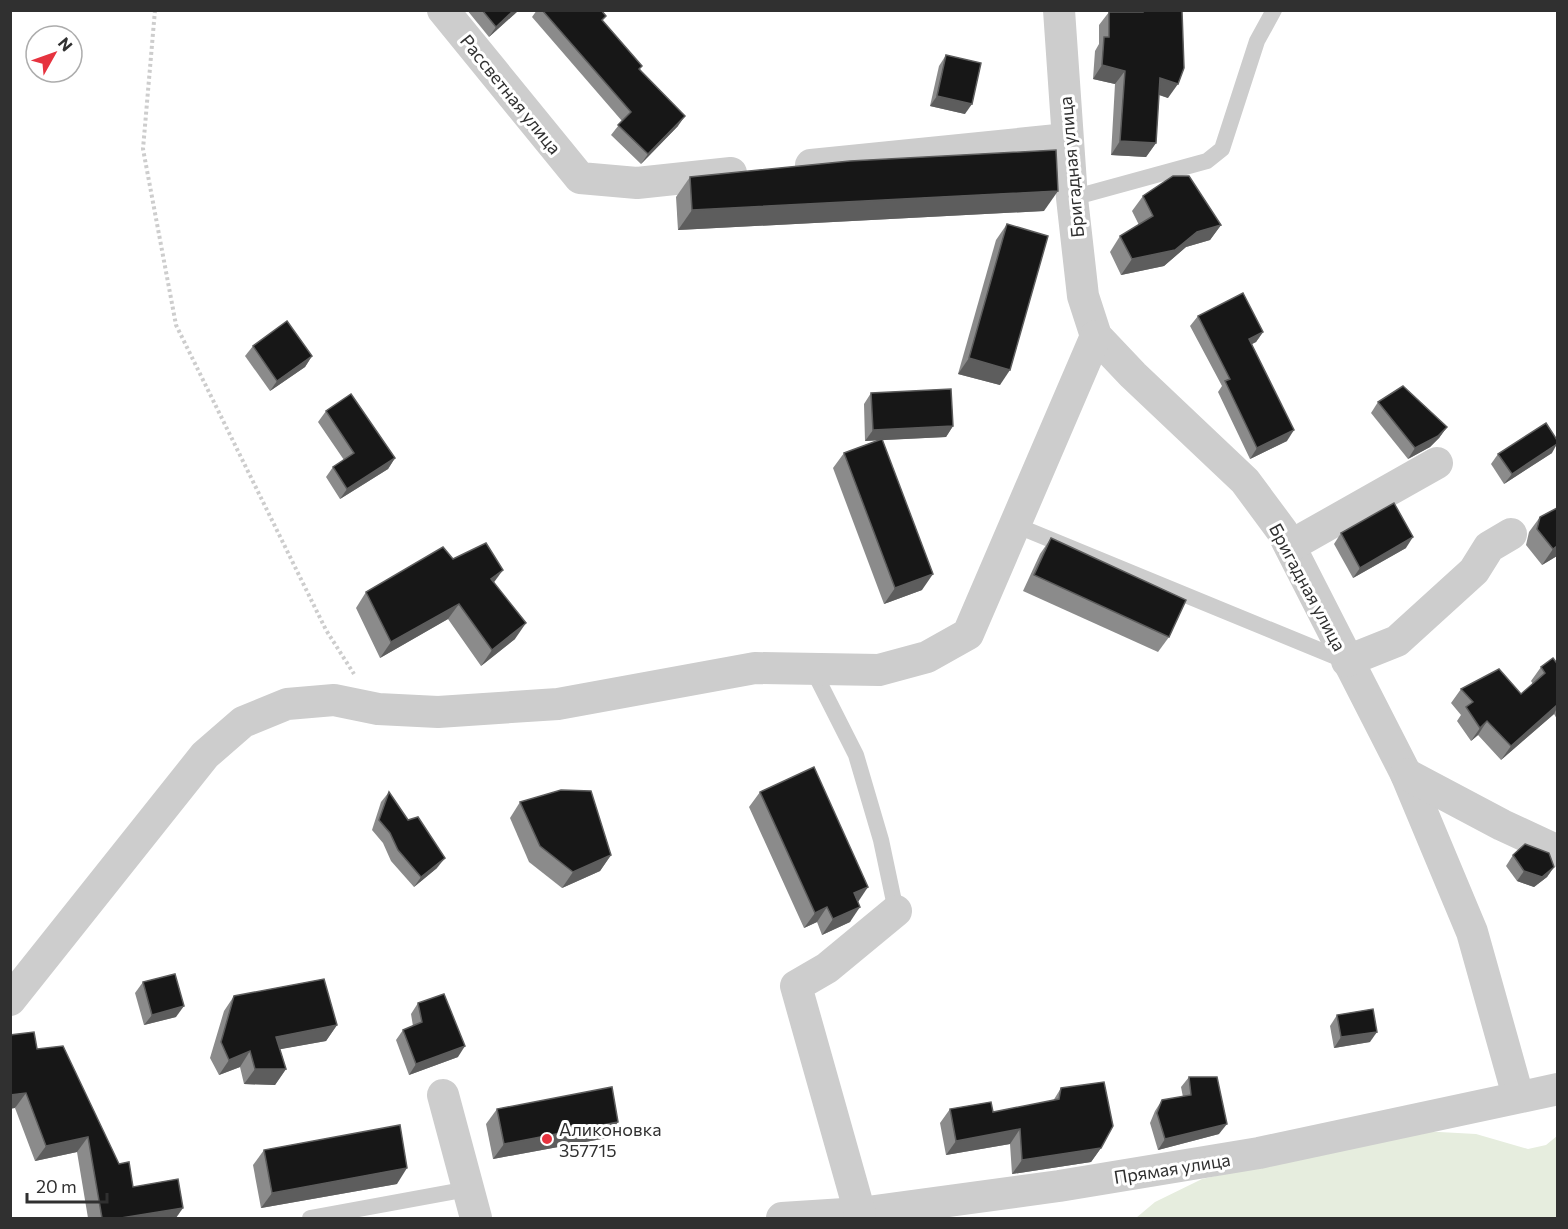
<svg xmlns="http://www.w3.org/2000/svg" width="1568" height="1229" viewBox="0 0 1568 1229" font-family="Commissioner,sans-serif">
	<rect width="100%" height="100%" fill="#fff"/>
	<path fill="#e6edde" d="M1421 1131 1476 1134 1528 1149 1546 1145 1557 1136V1218H1136L1155 1202 1202 1179Z"/>
	<g fill="none" stroke-linecap="round" stroke-linejoin="round">
		<path stroke="#cdcdcd" stroke-width="4" stroke-dasharray="3 3" stroke-linecap="butt" d="M155 10 143 149 176 325 326 630 354 674"/>
		<g stroke="#cdcdcd" stroke-width="16">
			<path d="M1072 198 1207 161 1222 149 1257 41 1274 10"/>
			<path d="M1015 525 1346 661"/>
			<path d="M812 668 856 755 881 840 896 911"/>
			<path d="M310 1218 468 1189"/>
		</g>
		<g stroke="#cdcdcd" stroke-width="32">
			<path d="M443 10 580 178 637 183 731 173"/>
			<path d="M1059 10 1072 198 1083 296 1096 336 1133 375 1245 481 1282 531 1406 774 1472 932 1518 1096"/>
			<path d="M811 165 1067 139"/>
			<path d="M1290 546 1437 463"/>
			<path d="M1347 661 1397 641 1474 571 1489 547 1511 534"/>
			<path d="M1406 774 1502 825 1558 851"/>
			<path d="M10 1000 205 755 243 722 287 704 334 700 378 709 438 712 558 704 755 668 879 670 927 657 968 634 1096 336"/>
			<path d="M443 1095 476 1218"/>
			<path d="M782 1218 860 1213 1059 1186 1259 1153 1558 1089"/>
			<path d="M859 1218 860 1213 796 986 827 968 896 911"/>
		</g>
	</g>
	<g fill="#8b8b8b">
		<path d="M467 10H519L489 37Z"/>
		<path d="M537 10H601L603 21 640 69 678 126 641 164 611 135 622 121 532 17Z"/>
		<path d="M1137 10 1182 11 1168 98 1159 95 1156 143 1146 157 1111 155 1115 84 1093 79 1095 51 1099 44V25L1109 12H1137Z"/>
		<path d="M946 55 965 114 930 106 939 66Z"/>
		<path d="M690 177 1044 211 678 230 676 197Z"/>
		<path d="M1143 196 1221 225 1210 240 1186 247 1164 266 1121 275 1110 252 1120 236 1139 225 1132 211Z"/>
		<path d="M1007 224 1000 385 958 374 996 240Z"/>
		<path d="M1198 316 1263 332 1256 342 1252 344 1287 441 1250 459 1218 392 1222 386 1190 326Z"/>
		<path d="M253 346 312 356 305 367 270 391 245 356Z"/>
		<path d="M871 393 953 426 946 437 882 440 922 590 884 604 833 468 844 453 878 440 865 441 864 404Z"/>
		<path d="M1378 402 1447 427 1439 438 1430 447 1408 459 1371 413Z"/>
		<path d="M326 411 395 458 388 469 340 499 326 477 333 467 344 460 318 422Z"/>
		<path d="M1552 453 1504 484 1491 464 1498 454Z"/>
		<path d="M1557 508V557V556L1542 565 1526 545 1529 532 1540 517Z"/>
		<path d="M1341 533 1406 548 1353 578 1334 544Z"/>
		<path d="M1051 538 1169 637 1158 652 1023 591 1040 554Z"/>
		<path d="M453 559 494 582 515 639 481 666 448 619 380 658 356 608 366 592Z"/>
		<path d="M1557 661V719L1554 714 1501 760 1478 735 1471 741 1457 721 1461 715 1451 703 1461 689 1521 694 1533 684 1531 681 1541 667Z"/>
		<path d="M389 792 437 868 414 887 391 861 383 843 372 830 381 802Z"/>
		<path d="M760 792 858 902 850 922 822 935 817 922 804 928 749 807Z"/>
		<path d="M520 802 611 855 600 871 562 888 529 862 510 818Z"/>
		<path d="M1513 855 1554 867 1547 877 1534 887 1517 881 1506 866Z"/>
		<path d="M143 982 176 1017 144 1025 135 993Z"/>
		<path d="M234 996 337 1025 326 1041 280 1049 286 1069 275 1085 244 1084 240 1067 219 1075 210 1058 224 1011Z"/>
		<path d="M418 1003 458 1057 409 1075 396 1040 403 1030 413 1026 411 1014Z"/>
		<path d="M1337 1015 1370 1042 1334 1048 1330 1026Z"/>
		<path d="M37 1049 119 1164 133 1187 176 1218H88L77 1152 35 1161 15 1108Z"/>
		<path d="M1189 1077 1219 1134 1158 1150 1150 1123 1155 1111 1162 1100 1183 1097 1181 1087Z"/>
		<path d="M1061 1088 1101 1148 1091 1162 1012 1174 1010 1144 946 1155 940 1123 950 1109 993 1112 1053 1101Z"/>
		<path d="M497 1109 607 1138 493 1159 486 1124Z"/>
		<path d="M264 1150 397 1184 261 1208 253 1165Z"/>
	</g>
	<g fill="#5d5d5d">
		<path d="M514 10H519L489 37 496 27Z"/>
		<path d="M1102 65 1125 71 1115 84 1093 79Z"/>
		<path d="M1160 78 1178 84 1168 98 1151 92Z"/>
		<path d="M937 96 972 104 965 114 930 106Z"/>
		<path d="M685 116 678 126 641 164 648 154Z"/>
		<path d="M1120 141 1156 143 1146 157 1111 155Z"/>
		<path d="M1058 191 1044 211 678 230 692 210Z"/>
		<path d="M1221 225 1210 240 1186 247 1164 266 1121 275 1132 259 1197 232Z"/>
		<path d="M1263 332 1256 342 1242 349 1249 339Z"/>
		<path d="M312 356 305 367 270 391 277 381Z"/>
		<path d="M969 358 1010 370 1000 385 958 374Z"/>
		<path d="M953 426 946 437 865 441 873 430Z"/>
		<path d="M1447 427 1439 438 1430 447 1408 459 1415 448Z"/>
		<path d="M1294 430 1287 441 1250 459 1257 448Z"/>
		<path d="M1557 444 1552 453 1504 484 1512 474Z"/>
		<path d="M395 458 388 469 340 499 347 489Z"/>
		<path d="M1413 537 1406 548 1353 578 1360 568Z"/>
		<path d="M1557 546V556L1542 565 1553 549Z"/>
		<path d="M503 570 492 585 491 579Z"/>
		<path d="M933 574 922 590 884 604 895 588Z"/>
		<path d="M459 604 448 619 380 658 391 642Z"/>
		<path d="M526 623 515 639 481 666 492 650Z"/>
		<path d="M1557 705V708L1554 714 1501 760 1511 746Z"/>
		<path d="M1487 721 1478 735 1471 741 1480 728Z"/>
		<path d="M611 855 600 871 562 888 573 872Z"/>
		<path d="M445 858 437 868 414 887 421 877Z"/>
		<path d="M1554 867 1547 877 1534 887 1517 881 1524 871Z"/>
		<path d="M868 887 858 902 854 893Z"/>
		<path d="M827 907 817 922 804 928 815 913Z"/>
		<path d="M860 907 850 922 822 935 833 919Z"/>
		<path d="M184 1006 176 1017 144 1025 152 1015Z"/>
		<path d="M337 1025 326 1041 265 1052 276 1037Z"/>
		<path d="M1377 1032 1370 1042 1334 1048 1341 1037Z"/>
		<path d="M465 1046 458 1057 409 1075 416 1064Z"/>
		<path d="M250 1051 240 1067 219 1075 229 1060Z"/>
		<path d="M255 1069H286L275 1085 244 1084Z"/>
		<path d="M26 1093 15 1108 10 1109V1095Z"/>
		<path d="M618 1122 607 1138 493 1159 504 1144Z"/>
		<path d="M1227 1124 1219 1134 1158 1150 1165 1139Z"/>
		<path d="M1020 1129 1010 1144 946 1155 956 1141Z"/>
		<path d="M88 1137 77 1152 35 1161 46 1146Z"/>
		<path d="M1101 1148 1091 1162 1012 1174 1022 1160Z"/>
		<path d="M407 1168 397 1184 261 1208 272 1193Z"/>
		<path d="M183 1208 176 1218H121Z"/>
	</g>
	<g fill="#171717" stroke="#5d5d5d" stroke-width="1.5">
		<path d="M482 10H514L496 27Z"/>
		<path d="M542 10H601L606 16 602 20 642 66 639 69 685 116 648 154 618 125 631 112Z"/>
		<path d="M1143 10 1182 11 1184 68 1178 84 1160 78 1156 143 1120 141 1125 71 1102 65 1104 37H1109V12H1143Z"/>
		<path d="M946 55 981 63 972 104 937 96Z"/>
		<path d="M1056 150 1058 191 692 210 690 177 850 161Z"/>
		<path d="M1173 176H1189L1221 225 1197 232 1175 250 1132 259 1120 236 1153 216 1143 196Z"/>
		<path d="M1007 224 1048 236 1010 370 969 358Z"/>
		<path d="M1243 293 1263 332 1249 339 1294 430 1257 448 1225 381 1230 379 1198 316Z"/>
		<path d="M287 321 312 356 277 381 253 346Z"/>
		<path d="M1403 386 1447 427 1438 436 1415 448 1378 402Z"/>
		<path d="M951 389 953 426 873 430 871 393Z"/>
		<path d="M351 394 395 458 347 489 333 467 354 453 326 411Z"/>
		<path d="M1546 423 1557 440V444L1512 474 1498 454Z"/>
		<path d="M882 439 933 574 895 588 844 453Z"/>
		<path d="M1394 503 1413 537 1360 568 1341 533Z"/>
		<path d="M1557 508V546L1553 549 1537 529 1540 517Z"/>
		<path d="M1051 538 1186 600 1169 637 1034 575Z"/>
		<path d="M486 543 503 570 491 579 526 623 492 650 459 604 391 642 366 592 443 547 453 559Z"/>
		<path d="M1553 658 1556 662 1557 661V705L1511 746 1487 721 1480 728 1466 707 1473 702 1461 689 1499 669 1521 694 1545 673 1541 667Z"/>
		<path d="M814 767 868 887 854 893 860 907 833 919 827 907 815 913 760 792Z"/>
		<path d="M561 790 591 791 611 855 573 872 540 846 520 802Z"/>
		<path d="M389 792 408 820 418 817 445 858 421 877 398 850 390 833 379 820Z"/>
		<path d="M1525 844 1549 853 1554 867 1542 877 1524 871 1513 855Z"/>
		<path d="M175 974 184 1006 152 1015 143 982Z"/>
		<path d="M324 979 337 1025 276 1037 286 1069H255L250 1051 229 1060 221 1042 234 996Z"/>
		<path d="M444 994 465 1046 416 1064 403 1030 422 1022 418 1003Z"/>
		<path d="M1373 1009 1377 1032 1341 1037 1337 1015Z"/>
		<path d="M34 1032 37 1049 63 1046 119 1164 129 1162 133 1187 178 1179 183 1208 121 1218H102L88 1137 46 1146 26 1093 10 1095V1035Z"/>
		<path d="M1189 1077H1217L1227 1124 1165 1139 1157 1113 1162 1100 1191 1095Z"/>
		<path d="M1104 1082 1113 1126 1101 1148 1022 1160 1020 1129 956 1141 950 1109 991 1102 993 1112 1059 1099 1061 1088Z"/>
		<path d="M612 1087 618 1122 504 1144 497 1109Z"/>
		<path d="M400 1125 407 1168 272 1193 264 1150Z"/>
	</g>
	<circle fill="#e6333f" stroke="#fff" stroke-width="2" cx="547" cy="1139" r="6"/>
	<g text-anchor="middle" dominant-baseline="central" stroke-width="6" stroke-linejoin="round" paint-order="stroke">
		<g font-size="18" fill="#303030" stroke="#fff">
			<text transform="translate(511 94) rotate(51)">Рассветная улица</text>
			<text transform="translate(1071 167) rotate(-95)">Бригадная улица</text>
			<text transform="translate(1308 587) rotate(62)">Бригадная улица</text>
			<text transform="translate(1172 1168) rotate(-9)">Прямая улица</text>
		</g>
		<g font-size="18" fill="#303030" stroke="#fff" text-anchor="start">
			<text x="559" y="1129">Аликоновка<tspan x="559" dy="21">357715</tspan></text>
		</g>
	</g>
	<rect width="1568" height="1229" fill="none" stroke="#303030" stroke-width="24"/>
	<g transform="translate(54 54) rotate(50)"><circle r="28" fill="#ffffff" stroke="#acacac" stroke-width="1.5"/>
	<path d="M0-4.5L10 22L0 15L-10 22Z" fill="#e6333f"/>
	<text y="-9" font-size="16" font-weight="bold" text-anchor="middle" fill="#303030">N</text>
	</g>
	<path d="M27 1193v9h80v-9" fill="none" stroke="#303030" stroke-width="3"/>
	<text x="36" y="1193" font-size="18" fill="#303030" stroke="#ffffff" stroke-width="4.5" paint-order="stroke">20 m</text>
</svg>
